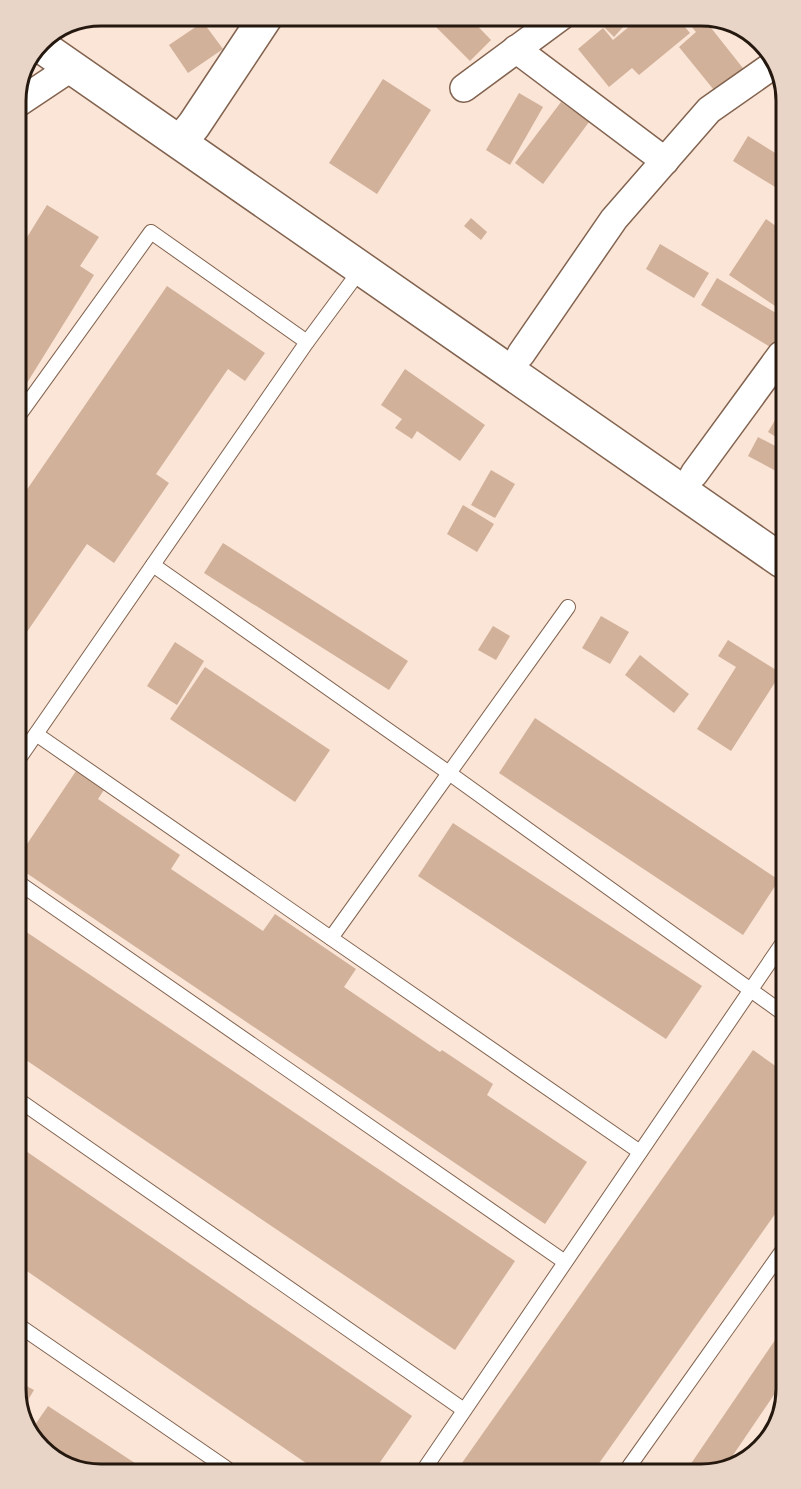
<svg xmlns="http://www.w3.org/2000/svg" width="801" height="1489" viewBox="0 0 801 1489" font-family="'PT Sans Narrow',sans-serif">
	<rect width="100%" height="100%" fill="#fae5d7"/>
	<g fill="#d2b19a">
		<path d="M321 15H349L342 27Z"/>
		<path d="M428 15H467L491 40 470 61 426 17Z"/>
		<path d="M616 15H634L614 37 604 27Z"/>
		<path d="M643 15H675L690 33 639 75 632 68 609 87 578 49 603 28 613 40Z"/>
		<path d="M682 15 708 16 704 19 746 72 718 95 679 47 696 32Z"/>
		<path d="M203 22 223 49 188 73 169 45Z"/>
		<path d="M383 79 431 110 377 194 329 163Z"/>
		<path d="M519 93 543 107 510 165 486 150Z"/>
		<path d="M561 102 589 122 543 184 515 163Z"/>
		<path d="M748 136 780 156V190L733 161Z"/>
		<path d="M47 205 99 237 80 266 94 275 17 399 16 255Z"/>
		<path d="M471 218 487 232 481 240 464 226Z"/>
		<path d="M766 219 780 229 781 310 729 275Z"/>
		<path d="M660 244 709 273 694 298 646 269Z"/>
		<path d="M717 278 781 316V333L772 348 701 305Z"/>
		<path d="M167 286 265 353 245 381 228 369 156 474 169 483 114 563 87 544 18 645 17 504Z"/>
		<path d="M405 369 485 425 460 461 417 431 412 439 395 428 402 419 381 405Z"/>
		<path d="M781 410V440L768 432Z"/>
		<path d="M758 437 781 449V461L776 471 748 456Z"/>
		<path d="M491 470 515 484 495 518 471 505Z"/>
		<path d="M463 505 494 524 477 552 447 534Z"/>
		<path d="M223 543 408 661 389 690 204 573Z"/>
		<path d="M601 616 629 632 610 664 582 648Z"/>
		<path d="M493 626 510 636 496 660 478 650Z"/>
		<path d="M728 640 781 673 731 751 697 729 736 667 718 656Z"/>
		<path d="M175 642 204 661 177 705 147 686Z"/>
		<path d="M640 655 689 694 674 713 625 675Z"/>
		<path d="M205 667 330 750 295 802 170 719Z"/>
		<path d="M535 718 779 880 743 935 499 773Z"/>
		<path d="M78 768 106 787 98 799 180 855 171 869 263 931 275 914 356 969 344 987 440 1052 442 1050 493 1084 487 1095 587 1162 545 1224 19 868V856Z"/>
		<path d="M453 823 702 986 666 1039 418 876Z"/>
		<path d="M19 927 515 1261 455 1350 20 1056Z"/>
		<path d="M753 1050 784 1072 785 1200 595 1469 457 1470Z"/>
		<path d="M20 1147 412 1416 374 1471 319 1472 21 1267Z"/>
		<path d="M786 1324V1377L725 1467 688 1468Z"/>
		<path d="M21 1383 34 1390 22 1410V1392Z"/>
		<path d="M48 1406 150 1473 95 1474 53 1459 30 1432Z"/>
		<path d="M776 1420 772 1436 761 1445V1444Z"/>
	</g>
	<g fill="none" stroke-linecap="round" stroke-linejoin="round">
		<g stroke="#82634f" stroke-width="16">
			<g id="lane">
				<path d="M307 342 361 269"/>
				<path d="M17 418 151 232 307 342 18 760"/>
				<path d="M153 565 449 773 784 1014"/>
				<path d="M36 734 640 1152"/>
				<path d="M19 883 565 1262"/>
				<path d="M331 938 568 607"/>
				<path d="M20 1101 464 1410"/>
				<path d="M21 1327 232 1472"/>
				<path d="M628 1468 785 1247"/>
				<path d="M423 1471 784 941"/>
			</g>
		</g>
		<g stroke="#82634f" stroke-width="30">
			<g id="street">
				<path d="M516 49 665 161"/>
				<path d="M464 88 563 15"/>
				<path d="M15 105 72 67"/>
				<path d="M521 354 614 219 709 110 776 63"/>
				<path d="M694 474 781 355"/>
			</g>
		</g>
		<g stroke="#82634f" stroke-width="36">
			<g id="secondary">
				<path d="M38 44 782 561"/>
				<path d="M180 142 194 125 267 15"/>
			</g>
		</g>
		<use href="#lane" stroke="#fff" stroke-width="14"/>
		<use href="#street" stroke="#fff" stroke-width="27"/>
		<use href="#secondary" stroke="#fff" stroke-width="33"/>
	</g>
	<path d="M0 0H801V1489H0ZM101 26H701A75 75 0 0 1 776 101V1389A75 75 0 0 1 701 1464H101A75 75 0 0 1 26 1389V101A75 75 0 0 1 101 26Z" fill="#e9d5c7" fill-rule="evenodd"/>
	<path fill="none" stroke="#24180f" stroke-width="3" d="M101 26H701A75 75 0 0 1 776 101V1389A75 75 0 0 1 701 1464H101A75 75 0 0 1 26 1389V101A75 75 0 0 1 101 26Z"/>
</svg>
